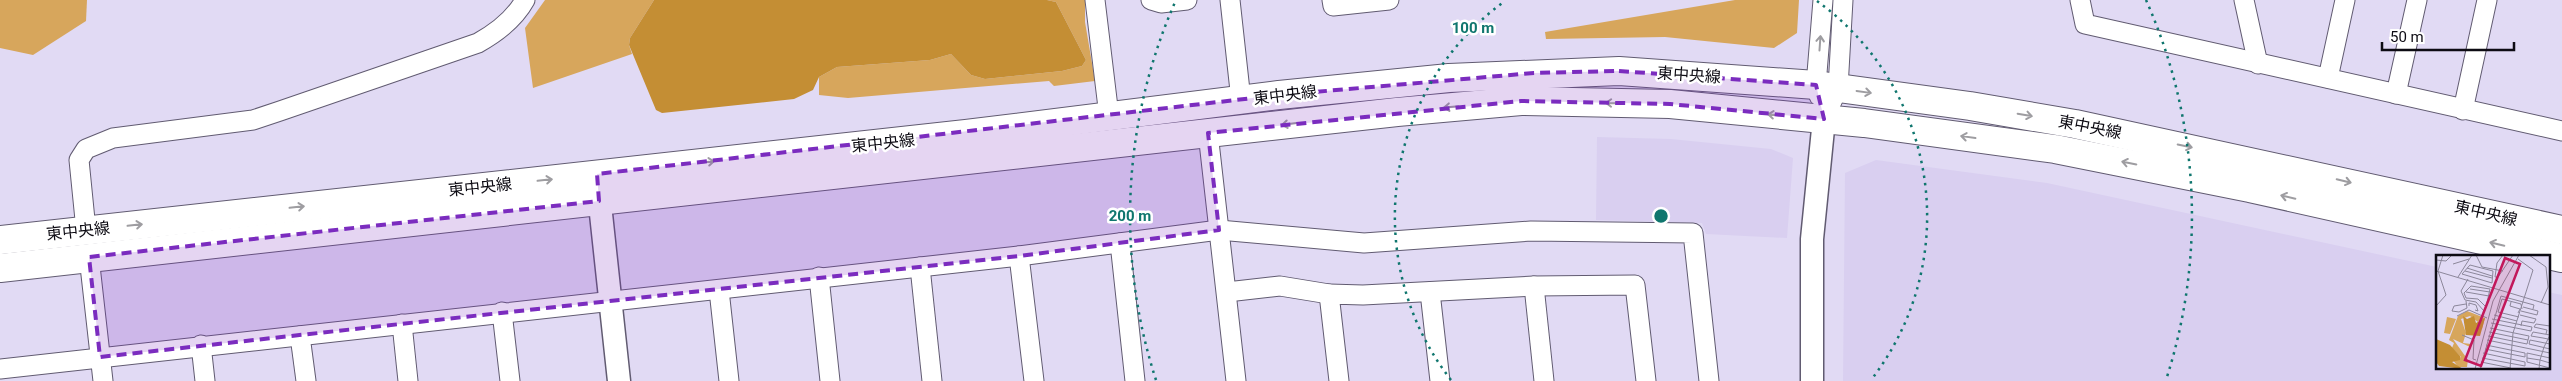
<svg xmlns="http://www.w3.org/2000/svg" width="2562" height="381" viewBox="0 0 2562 381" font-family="Roboto,'Noto Sans JP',sans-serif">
	<rect width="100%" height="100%" fill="#e1daf4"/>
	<g fill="#d9cff0">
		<path d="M1597 137 1671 139 1771 149 1793 158 1787 238 1706 234 1702 223 1596 220Z"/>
		<path d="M1876 160 2047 183 2437 267V367H2548V292L2562 295V381H1843L1845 173Z"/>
	</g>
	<g fill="#d7a65c">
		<path d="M0 0H87L86 21 33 55 0 48Z"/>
		<path d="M545 0H654L630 38 629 45 632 54 533 88 525 28Z"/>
		<path d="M1047 0H1085V22L1095 81 1054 86 1049 81 848 98 819 95V77L837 67 930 60 951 54 971 75 985 79 1062 71 1082 66 1086 60 1056 2Z"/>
		<path d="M1735 0H1799L1797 33 1774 48 1665 37 1546 39 1545 32Z"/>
	</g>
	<path fill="#c48e34" d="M654 0H1047L1056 2 1086 60 1082 66 1062 71 985 79 971 75 951 54 930 60 837 67 819 77 813 90 794 99 662 113 656 110 629 45 630 38Z"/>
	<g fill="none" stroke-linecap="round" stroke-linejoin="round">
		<g stroke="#615b71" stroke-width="21">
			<g id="minor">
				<path d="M1095 0 1109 116"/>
				<path d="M1151 0 1161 3 1187 0"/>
				<path d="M1230 0 1241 100"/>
				<path d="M1332 0 1333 6 1389 0"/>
				<path d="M2080 0 2085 24 2562 131"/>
				<path d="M2244 0 2258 64"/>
				<path d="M2328 78 2345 0"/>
				<path d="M2396 94 2417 0"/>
				<path d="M1819 96 1816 85 1823 0"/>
				<path d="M2463 110 2487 0"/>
				<path d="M1824 119 1838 88 1843 0"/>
				<path d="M1208 133 1236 381"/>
				<path d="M86 230 79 160 86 149 113 138 253 120 280 111 478 43C496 33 515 18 525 0"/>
				<path d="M1120 243 1135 381"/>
				<path d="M1019 256 1034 381"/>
				<path d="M89 257 103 381"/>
				<path d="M920 267 932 381"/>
				<path d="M819 277 830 381"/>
				<path d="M1534 286 1544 381"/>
				<path d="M719 290 729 381"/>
				<path d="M1227 292 1280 286 1329 294"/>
				<path d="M1430 292 1440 381"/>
				<path d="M502 312 510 381"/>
				<path d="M402 324 408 381"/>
				<path d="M300 336 306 381"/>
				<path d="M201 345 205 381"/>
				<path d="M0 369 1019 256 1219 230 1364 243 1531 231 1693 233 1709 381"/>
				<path d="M1339 381 1329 294 1363 295 1534 286 1635 285 1646 381"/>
			</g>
		</g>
		<g stroke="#615b71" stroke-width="25">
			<g id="tertiary">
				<path d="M598 186 619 381"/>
				<path d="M1812 381V239L1824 119"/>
			</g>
		</g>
		<g stroke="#615b71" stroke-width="30">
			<g id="trunk">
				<path d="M0 240 966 134 1279 95 1449 78 1619 71 1816 85 1970 106 2075 124 2562 230"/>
				<path d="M0 268 1397 112 1521 101 1670 104 1864 123 2055 149 2250 188 2562 258"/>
			</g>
		</g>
		<use href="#minor" stroke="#fff" stroke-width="19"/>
		<use href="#tertiary" stroke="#fff" stroke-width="22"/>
		<use href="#trunk" stroke="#fff" stroke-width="28"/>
	</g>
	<defs><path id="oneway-shaft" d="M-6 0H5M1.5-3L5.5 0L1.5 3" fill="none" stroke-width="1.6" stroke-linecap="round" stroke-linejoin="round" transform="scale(1.25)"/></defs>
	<g stroke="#9e9da1">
		<use href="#oneway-shaft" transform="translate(1820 43) rotate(-86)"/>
		<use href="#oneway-shaft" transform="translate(1864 92) rotate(8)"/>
		<use href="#oneway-shaft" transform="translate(1613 103) rotate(-179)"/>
		<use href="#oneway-shaft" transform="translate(1451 107) rotate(175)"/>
		<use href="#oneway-shaft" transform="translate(1775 115) rotate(-174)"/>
		<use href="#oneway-shaft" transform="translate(2025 115) rotate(10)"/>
		<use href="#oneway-shaft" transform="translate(1289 124) rotate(173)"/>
		<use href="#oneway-shaft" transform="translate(1968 137) rotate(-172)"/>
		<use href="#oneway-shaft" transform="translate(2185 146) rotate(12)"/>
		<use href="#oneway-shaft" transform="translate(707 162) rotate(-6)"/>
		<use href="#oneway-shaft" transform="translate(2129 163) rotate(-169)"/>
		<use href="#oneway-shaft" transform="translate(545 180) rotate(-6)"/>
		<use href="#oneway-shaft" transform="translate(2344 181) rotate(13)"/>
		<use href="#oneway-shaft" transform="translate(2288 197) rotate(-167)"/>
		<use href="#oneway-shaft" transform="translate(297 207) rotate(-6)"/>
		<use href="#oneway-shaft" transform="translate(135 225) rotate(-6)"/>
		<use href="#oneway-shaft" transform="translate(2497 244) rotate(-167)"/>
	</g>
	<path fill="#7b2cbf" fill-opacity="0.2" stroke="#7b2cbf" stroke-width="4" stroke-dasharray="10 6" stroke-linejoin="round" d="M1619 71 1816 85 1824 119 1670 104 1521 101 1208 133 1219 230 1019 256 100 357 89 257 599 201 597 174 1279 95 1534 73Z"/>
	<g fill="none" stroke="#0f766e" stroke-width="2.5" stroke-dasharray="2.5 5">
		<path d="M1451 380A266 266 0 0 1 1505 1M1817 1A266 266 0 0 1 1871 380"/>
		<path d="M1156 380A531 531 0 0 1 1176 0M2146 0A531 531 0 0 1 2166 380"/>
	</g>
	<g text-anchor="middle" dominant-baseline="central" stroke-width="5" stroke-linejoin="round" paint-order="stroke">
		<g font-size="16" fill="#0d0b13" stroke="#fff">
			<text transform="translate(1689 75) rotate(4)">東中央線</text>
			<text transform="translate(1285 95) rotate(-7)">東中央線</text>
			<text transform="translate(2090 127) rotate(11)">東中央線</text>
			<text transform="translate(883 143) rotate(-6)">東中央線</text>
			<text transform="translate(480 187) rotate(-6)">東中央線</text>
			<text transform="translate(2486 213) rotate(13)">東中央線</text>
			<text transform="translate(78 231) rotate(-6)">東中央線</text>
		</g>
	</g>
	<g transform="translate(2436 255)">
		<rect width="114" height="114" fill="#e1daf4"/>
		<path d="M31 56 49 63 46 74 45 65 42 67 34 61 25 64 30 78 27 88 35 89 34 92 17 84 32 105 31 112H22L17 105 25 102 16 93 18 88 13 85 22 61ZM11 62 20 64 14 79 8 78Z" fill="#d7a65c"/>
		<path d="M27 61 31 64 38 61 40 68 49 63 44 81 30 80ZM0 84 14 90 24 101V105L16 107 27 114 3 111 0 107Z" fill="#c48e34"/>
		<path fill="none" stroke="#8c879a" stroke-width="1" d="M40 0 46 12 67 16M67 0 61 8 59 22H62L77 0M93 0 110 12 112 32 105 48M0 5 10 6 16 0M17 9 33 4M34 10 57 16 56 28 26 19ZM31 13 56 21M0 16 114 50M29 16 56 23M22 22 36 0M32 24 25 36 29 45 40 47 48 56M35 31 54 34 50 52 42 44 30 43 28 38ZM34 34 54 37M30 37 53 41M30 46 31 53 23 57 16 56 18 51 30 49M75 47 74 51 84 54 82 58M0 51 10 40 2 16 7 0M33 51V48L40 50 42 56 39 55M85 56 101 60 102 56 87 52M58 60 81 66M84 60 100 64M21 61 33 55 51 63M83 62 62 57 66 44 85 49 86 54M55 68 95 76 96 72 56 64M85 71 86 66 98 68 100 64M53 77 92 85M110 79 111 75 98 72 100 69 114 71M26 80 38 85 37 104 40 105M52 81 91 89 93 81 54 73M51 85 114 98M114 89 94 85 93 89 114 94M49 94 89 102V98L50 90M46 103 89 111V107L47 98M91 103 104 105 108 92 114 80 97 77 95 81 107 83 112 84 114 85M114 103 91 98V107L114 113M45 107 75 113M39 114 57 46 83 0M44 114 65 41 98 50 97 54M74 114 77 78 97 15 82 4M103 114 104 105 114 108"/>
		<path fill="#c2185b" fill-opacity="0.15" stroke="#c2185b" stroke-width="2.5" d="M69 3 84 9 45 111 29 105Z"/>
		<rect width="114" height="114" fill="none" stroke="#0d0b13" stroke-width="2.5"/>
	</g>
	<circle cx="1661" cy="216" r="8" fill="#0f766e" stroke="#fff" stroke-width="2.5"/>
	<g font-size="15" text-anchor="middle" font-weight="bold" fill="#0f766e" stroke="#fff" stroke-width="5" stroke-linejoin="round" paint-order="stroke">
		<text x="1473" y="33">100 m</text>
		<text x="1130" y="221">200 m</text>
	</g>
	<path d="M2382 42v8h132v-8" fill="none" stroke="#0d0b13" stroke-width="2.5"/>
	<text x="2390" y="42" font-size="15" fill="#0d0b13" stroke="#ffffff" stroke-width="4" paint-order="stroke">50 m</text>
</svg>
